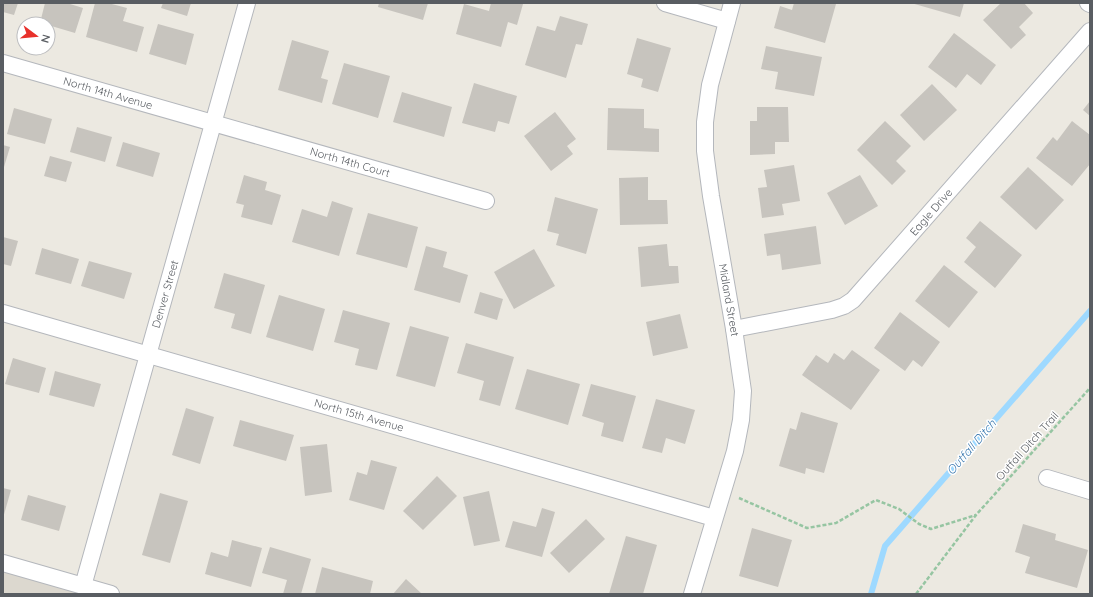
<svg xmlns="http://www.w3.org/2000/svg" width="1093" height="597" viewBox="0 0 1093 597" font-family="Quicksand,sans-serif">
	<rect width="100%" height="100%" fill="#ece9e1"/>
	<path fill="#dcd8cf" d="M3 563 83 586 82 594H3Z"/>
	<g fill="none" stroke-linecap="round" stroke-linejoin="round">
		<path stroke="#9ed9ff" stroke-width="6" d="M871 594 885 546 1090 311"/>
	</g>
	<g fill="#c7c4be">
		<path d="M3 3H18L14 15 3 12Z"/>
		<path d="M45 3H71L70 4 83 8 75 33 48 25V24L40 23Z"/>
		<path d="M95 3H108L127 8 123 21 144 27 137 52 86 37Z"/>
		<path d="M163 3H191L187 16 161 8Z"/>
		<path d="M379 3H428L423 20 378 7Z"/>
		<path d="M491 3 523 4 517 25 508 22 501 47 456 34 464 4 489 11Z"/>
		<path d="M794 3 836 4 825 43 774 28 780 6 792 10Z"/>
		<path d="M911 3H964L960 17Z"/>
		<path d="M1001 3H1024L1033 13 1019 27 1026 35 1011 49 983 20Z"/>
		<path d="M560 16 588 24 582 45 576 44 566 78 525 65 537 26 555 31Z"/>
		<path d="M158 24 194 34 186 65 149 54Z"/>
		<path d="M954 33 996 65 981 85 967 74 956 88 928 67Z"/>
		<path d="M637 38 671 48 658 92 641 87 643 79 627 74Z"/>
		<path d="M292 40 329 51 321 78 328 80 322 103 278 90Z"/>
		<path d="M766 46 822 57 814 96 775 89 778 72 761 69Z"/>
		<path d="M344 63 390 76 378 118 332 104Z"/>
		<path d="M474 83 517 96 509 124 498 121 495 132 462 123Z"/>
		<path d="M932 84 957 110 924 141 900 115Z"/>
		<path d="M402 92 452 107 444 137 393 122Z"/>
		<path d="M1090 101V116L1083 110Z"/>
		<path d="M757 107H788L789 142H775V154L750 155V121H757Z"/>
		<path d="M14 108 52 119 45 144 7 134Z"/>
		<path d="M608 108 644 109V128L659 129V152L607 150Z"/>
		<path d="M555 112 576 139 567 146 573 154 551 171 524 136Z"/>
		<path d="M885 121 911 146 896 161 906 171 892 185 857 150Z"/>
		<path d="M1072 121 1090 135V164L1072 186 1036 158 1053 137 1057 141Z"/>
		<path d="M77 127 112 137 105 162 70 152Z"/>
		<path d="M123 142 160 153 153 177 116 166Z"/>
		<path d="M3 145 10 147 4 167H3Z"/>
		<path d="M50 156 72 162 66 182 44 176Z"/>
		<path d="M794 165 800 201 782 204 784 215 762 218 758 188 767 187 764 170Z"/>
		<path d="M1028 167 1064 200 1036 230 1000 197Z"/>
		<path d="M244 175 267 182 265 190 281 195 272 225 241 217 244 205 236 203Z"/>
		<path d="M860 175 878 206 845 225 827 193Z"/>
		<path d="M648 177V200H667L668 224 620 225 619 178Z"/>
		<path d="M555 197 598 209 586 254 556 245 559 234 547 231Z"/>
		<path d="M332 201 353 208 339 256 292 242 302 209 327 217Z"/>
		<path d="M368 213 418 227 407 268 356 254Z"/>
		<path d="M980 221 1022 255 995 288 964 262 976 247 966 238Z"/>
		<path d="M816 226 821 264 782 270 780 254 767 256 764 234Z"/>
		<path d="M3 237 18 241 11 266 3 264Z"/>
		<path d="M667 244 669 266H678L679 283 641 287 638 247Z"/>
		<path d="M426 246 447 252 443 267 468 275 460 303 414 290Z"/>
		<path d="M42 248 79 259 71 284 35 274Z"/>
		<path d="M534 249 555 286 514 309 494 272Z"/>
		<path d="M89 261 132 273 124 299 81 286Z"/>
		<path d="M944 265 978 292 949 328 915 301Z"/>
		<path d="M224 273 265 285 251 334 231 328 235 314 214 308Z"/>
		<path d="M480 292 503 299 497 320 474 313Z"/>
		<path d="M279 295 325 309 313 351 266 337Z"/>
		<path d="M343 310 390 323 377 370 355 365 359 349 334 342Z"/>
		<path d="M900 312 940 342 922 367 913 360 905 371 874 348Z"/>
		<path d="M680 314 688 348 653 356 646 322Z"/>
		<path d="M410 326 449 337 435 387 396 376Z"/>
		<path d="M466 343 514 357 500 406 479 400 484 381 457 373Z"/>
		<path d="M852 350 880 370 851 410 802 375 816 355 828 363 834 353 844 360Z"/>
		<path d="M13 358 46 368 39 393 5 384Z"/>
		<path d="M527 369 580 384 568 425 515 409Z"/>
		<path d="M55 371 101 384 94 407 49 395Z"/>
		<path d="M591 384 636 396 623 442 601 436 604 423 582 416Z"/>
		<path d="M656 399 695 410 685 444 666 438 662 453 642 448Z"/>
		<path d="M186 408 214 417 200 464 172 455Z"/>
		<path d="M801 412 838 423 824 473 806 468 805 474 779 466 790 428 796 430Z"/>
		<path d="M240 420 294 435 286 461 233 446Z"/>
		<path d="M327 444 332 492 305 496 300 447Z"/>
		<path d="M371 460 397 467 384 510 349 500 357 472 367 475Z"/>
		<path d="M437 476 457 496 423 530 403 511Z"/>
		<path d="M3 488 11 490 3 518Z"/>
		<path d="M489 491 500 541 474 546 463 497Z"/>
		<path d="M160 493 188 501 170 563 142 555Z"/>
		<path d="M28 495 66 506 59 531 21 520Z"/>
		<path d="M542 508 555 512 542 557 505 547 513 521 536 527Z"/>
		<path d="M586 519 605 539 569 573 550 553Z"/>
		<path d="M1023 524 1056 534 1055 540 1088 550 1077 588 1025 573 1030 557 1015 552Z"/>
		<path d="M752 528 792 540 778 587 739 576Z"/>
		<path d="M626 536 657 545 643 594H609Z"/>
		<path d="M232 540 262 548 251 587 205 574 211 552 228 557Z"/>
		<path d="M270 547 311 559 301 594H283L287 580 262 573Z"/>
		<path d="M322 567 373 581 370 594H315Z"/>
		<path d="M406 579 422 594H393Z"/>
	</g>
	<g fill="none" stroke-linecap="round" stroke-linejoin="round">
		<g stroke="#b4b7bc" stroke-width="18">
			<g id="minor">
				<path d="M665 3 727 21"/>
				<path d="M1088 3 1090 4"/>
				<path d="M3 63 486 201"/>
				<path d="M3 313 714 518"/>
				<path d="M734 329 832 310 844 306 853 300 1090 31"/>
				<path d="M1047 478 1090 491"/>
				<path d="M3 563 111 594"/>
				<path d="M83 586 247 3"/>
				<path d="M692 594 735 451 741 420 743 391 734 329 711 196 705 151V122L710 85 732 3"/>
			</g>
		</g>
		<g stroke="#96c5a2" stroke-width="2.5" stroke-dasharray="4 2" stroke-linecap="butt">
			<path d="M739 498 807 528 836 523 876 500 899 509 919 524 931 529 976 515"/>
			<path d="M916 594 976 515 1090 388"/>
		</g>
		<use href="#minor" stroke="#fff" stroke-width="16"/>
	</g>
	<g text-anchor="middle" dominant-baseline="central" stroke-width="3" stroke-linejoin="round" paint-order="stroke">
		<g font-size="11" fill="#595d62" stroke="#fff">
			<text transform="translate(108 93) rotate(16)">North 14th Avenue</text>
			<text transform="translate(350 162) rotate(16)">North 14th Court</text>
			<text transform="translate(931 212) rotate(-49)">Eagle Drive</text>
			<text transform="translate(165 294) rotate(-74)">Denver Street</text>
			<text transform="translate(729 300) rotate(80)">Midland Street</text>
			<text transform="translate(359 415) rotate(16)">North 15th Avenue</text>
			<text transform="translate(1027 446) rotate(-48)">Outfall Ditch Trail</text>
		</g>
		<g font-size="12" font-style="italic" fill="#3c7ab0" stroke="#fff">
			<text transform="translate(971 447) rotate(-49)">Outfall Ditch</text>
		</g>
	</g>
	<rect width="1093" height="597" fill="none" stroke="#595d62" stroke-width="8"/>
	<g transform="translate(36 36) rotate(106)"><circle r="19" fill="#ffffff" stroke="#bdbec0"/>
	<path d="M0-3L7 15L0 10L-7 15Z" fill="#e8312b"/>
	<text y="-6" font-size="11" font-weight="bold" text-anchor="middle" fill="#595d62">N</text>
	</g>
</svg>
